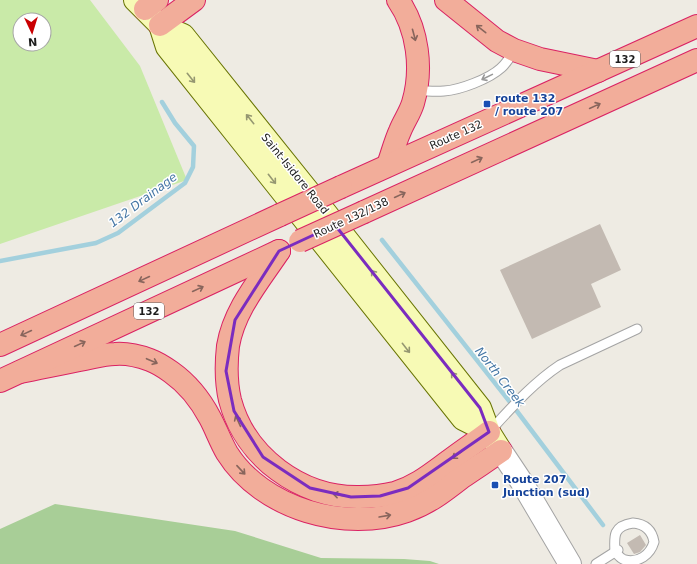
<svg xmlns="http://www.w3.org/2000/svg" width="697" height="564" viewBox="0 0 697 564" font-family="'DejaVu Sans',sans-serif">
	<rect width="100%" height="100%" fill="#eeebe3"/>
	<path fill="#c9eaa8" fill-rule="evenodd" d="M0 0H90L140 66 187 180 0 244ZM20 20H44V44H20Z"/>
	<path fill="#a8ce97" d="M55 504 235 531 321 558 404 559 430 561 439 564H0V529Z"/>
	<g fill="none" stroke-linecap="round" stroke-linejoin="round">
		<g stroke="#a3d0dd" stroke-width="4.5">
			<path d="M382 240 513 406 603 525"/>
			<path d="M0 261 96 243 118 233 185 183 193 167 194 146 175 123 162 102"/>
		</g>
	</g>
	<g fill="#c3bab2">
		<path d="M600 224 621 270 591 284 601 307 532 339 500 270Z"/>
		<path d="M640 535 646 545 640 552 634 554 627 543Z"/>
	</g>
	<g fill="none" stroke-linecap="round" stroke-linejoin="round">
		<g stroke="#a4a4a4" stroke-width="11">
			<g id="service">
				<path d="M416 90C425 91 435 92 444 91 460 90 489 79 501 68 507 63 510 57 514 50"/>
				<path d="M490 431C512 407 533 383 560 365L637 329"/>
				<path d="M633 523C645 524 652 530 654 542 650 555 639 563 625 560 621 559 618 555 615 552 614 536 613 526 633 523Z"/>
				<path d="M596 564 618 550"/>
			</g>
		</g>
		<g stroke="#a4a4a4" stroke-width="24">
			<path id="tertiary" d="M501 451 521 481 570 564"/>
		</g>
		<g stroke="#697504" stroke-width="24">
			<g id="secondary">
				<path d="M135 0 160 25 183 35 325 212 480 408 489 432 499 448"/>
				<path d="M160 25 167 47 463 419 489 432"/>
			</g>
		</g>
		<g stroke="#da2263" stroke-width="24">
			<g id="trunk">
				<path d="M446 0 497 41 514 50 540 59 598 71"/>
				<path d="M145 9 157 0"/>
				<path d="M160 25 194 0"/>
				<path d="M388 165C392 154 395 142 400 131 404 121 410 113 413 103 423 69 418 29 398 0"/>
				<path d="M341 187 697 26"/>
				<path d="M364 212 697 60"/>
				<path d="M279 251C259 281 234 310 228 346 226 364 226 383 230 400 245 457 301 498 359 497 371 497 383 496 395 493 417 486 431 474 449 461 462 451 476 442 489 432"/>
				<path d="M0 345 280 215"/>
				<path d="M20 372C41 368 63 363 85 359 95 357 105 354 115 354 127 353 139 356 150 360 158 363 164 367 171 372 188 384 200 399 210 418 216 429 220 441 227 453 262 509 346 533 407 511 429 503 443 492 461 478 474 469 488 460 501 451"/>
				<path d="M0 381 279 251"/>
			</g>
		</g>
		<use href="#service" stroke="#fff" stroke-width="9"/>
		<use href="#tertiary" stroke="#fff" stroke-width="22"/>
		<use href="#secondary" stroke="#f7fab5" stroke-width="22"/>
		<use href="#trunk" stroke="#f2ad9a" stroke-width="22"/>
		<g stroke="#da2263" stroke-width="24" stroke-linecap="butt">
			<g id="trunk-bridge">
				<path d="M280 215 341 187"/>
				<path d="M300 241 364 212"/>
			</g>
		</g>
		<use href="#trunk-bridge" stroke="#f2ad9a" stroke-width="22"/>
	</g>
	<defs><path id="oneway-shaft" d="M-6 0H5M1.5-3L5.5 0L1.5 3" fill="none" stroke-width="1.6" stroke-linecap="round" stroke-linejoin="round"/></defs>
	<g stroke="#88655c">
		<use href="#oneway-shaft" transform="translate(481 29) rotate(-142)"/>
		<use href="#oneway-shaft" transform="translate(414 35) rotate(75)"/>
		<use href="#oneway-shaft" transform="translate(595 106) rotate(-25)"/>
		<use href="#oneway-shaft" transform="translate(477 160) rotate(-25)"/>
		<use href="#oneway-shaft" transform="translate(400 195) rotate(-25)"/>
		<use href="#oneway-shaft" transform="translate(144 279) rotate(155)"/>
		<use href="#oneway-shaft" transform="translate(198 289) rotate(-25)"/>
		<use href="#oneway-shaft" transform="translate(26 333) rotate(155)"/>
		<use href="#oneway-shaft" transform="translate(80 344) rotate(-25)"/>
		<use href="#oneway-shaft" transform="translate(152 361) rotate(23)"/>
		<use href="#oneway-shaft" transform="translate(238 421) rotate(-115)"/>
		<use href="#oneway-shaft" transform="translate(457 455) rotate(144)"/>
		<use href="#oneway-shaft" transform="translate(241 470) rotate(47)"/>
		<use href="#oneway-shaft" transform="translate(339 495) rotate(-172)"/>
		<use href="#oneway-shaft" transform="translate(385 516) rotate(-10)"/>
	</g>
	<use stroke="#999" href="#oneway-shaft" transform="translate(487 77) rotate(154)"/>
	<g stroke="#959771">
		<use href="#oneway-shaft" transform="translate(191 78) rotate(51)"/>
		<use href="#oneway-shaft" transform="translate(250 119) rotate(-129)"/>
		<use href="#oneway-shaft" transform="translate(272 179) rotate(52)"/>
		<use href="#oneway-shaft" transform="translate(375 275) rotate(-128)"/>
		<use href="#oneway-shaft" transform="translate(406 348) rotate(52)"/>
		<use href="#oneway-shaft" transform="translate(455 377) rotate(-128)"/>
	</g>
	<path fill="none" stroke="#7b2cbf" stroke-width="3" stroke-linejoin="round" d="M335 225 480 408 489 432 408 488 380 496 351 497 310 488 263 457 234 411 226 371 235 320 279 251Z"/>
	<g fill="#1a4fb4" stroke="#fff" stroke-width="1.5">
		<rect x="483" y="100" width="8" height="8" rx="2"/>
		<rect x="491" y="481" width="8" height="8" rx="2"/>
	</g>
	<g text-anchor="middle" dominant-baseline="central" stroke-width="3" stroke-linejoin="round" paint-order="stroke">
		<g fill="#fff" stroke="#616161" stroke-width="1">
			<rect x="610" y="51" width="30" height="16" rx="3"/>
			<rect x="134" y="303" width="30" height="16" rx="3"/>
		</g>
		<g font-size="10" font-weight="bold" fill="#1d1d1d">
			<text x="625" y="59">132</text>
			<text x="149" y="311">132</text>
		</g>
		<g font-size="11" font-weight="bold" fill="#164399" stroke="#fff" text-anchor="start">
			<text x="495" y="98">route 132<tspan x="495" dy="13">/ route 207</tspan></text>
			<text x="503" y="479">Route 207<tspan x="503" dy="13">Junction (sud)</tspan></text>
		</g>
		<g font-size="11" fill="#1d1d1d" stroke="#fff">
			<text transform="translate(456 135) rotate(-24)">Route 132</text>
			<text transform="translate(295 174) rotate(51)">Saint-Isidore Road</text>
			<text transform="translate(351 218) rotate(-25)">Route 132/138</text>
		</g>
		<g font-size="12" font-style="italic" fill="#4677a5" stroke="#fff">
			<text transform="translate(143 200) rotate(-37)">132 Drainage</text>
			<text transform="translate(500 377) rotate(52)">North Creek</text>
		</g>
	</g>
	<g transform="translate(32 32) rotate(176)"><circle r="19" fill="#ffffff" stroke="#a5a5a5"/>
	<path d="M0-3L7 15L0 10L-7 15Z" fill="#ca0002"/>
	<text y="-6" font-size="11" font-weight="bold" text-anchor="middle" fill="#1d1d1d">N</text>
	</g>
</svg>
